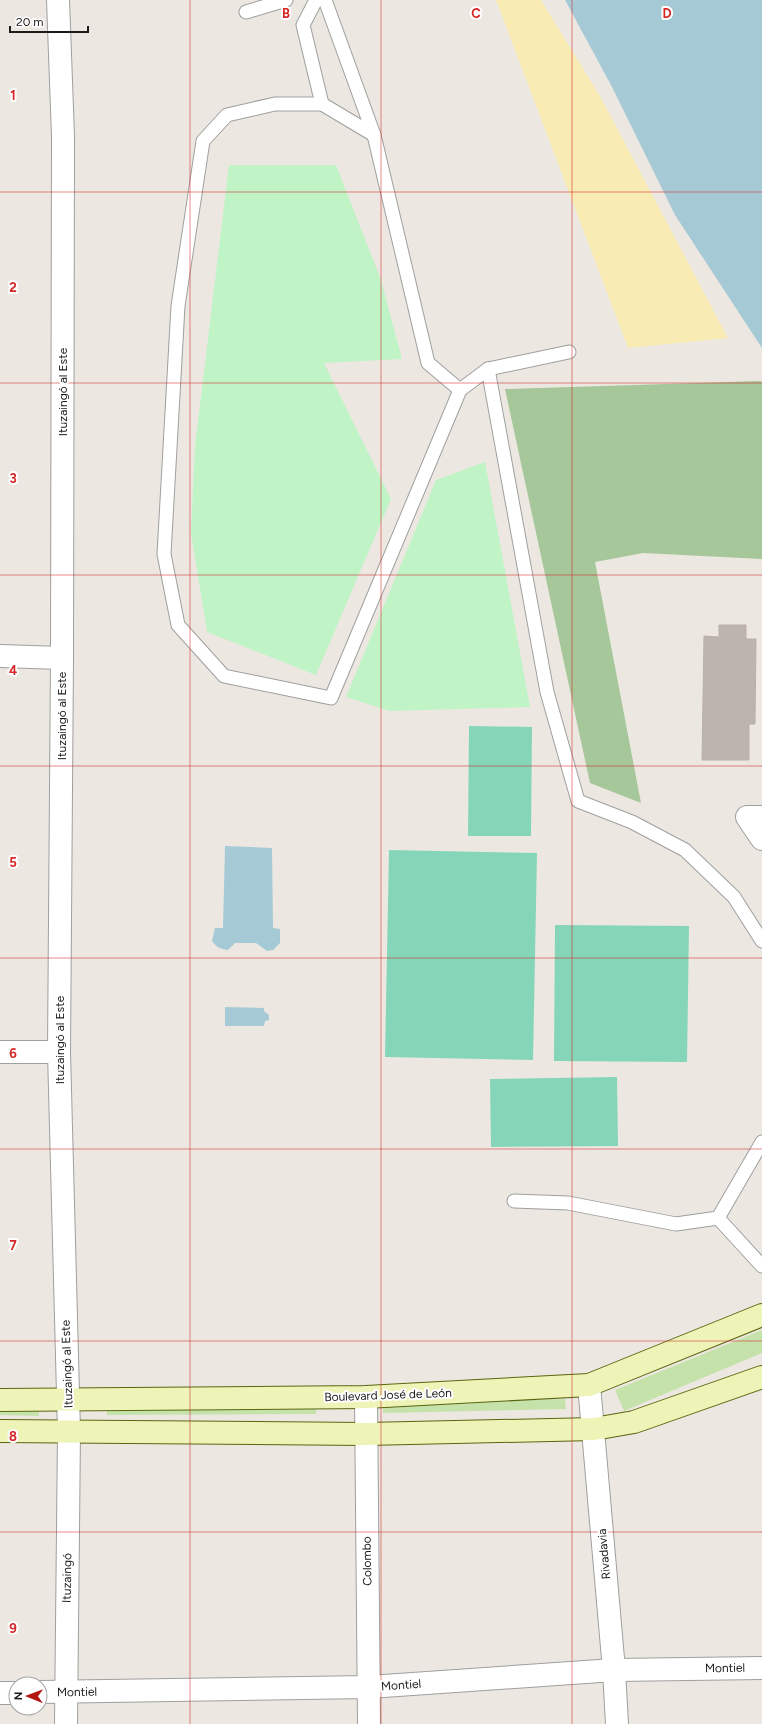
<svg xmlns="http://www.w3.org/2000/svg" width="762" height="1724" viewBox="0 0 762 1724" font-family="Figtree,sans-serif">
	<rect width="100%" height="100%" fill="#ece8e1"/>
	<g fill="#c5e2ab">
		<path d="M762 1330V1353L624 1411 615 1390Z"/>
		<path d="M565 1399 566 1409 383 1413V1403Z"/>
		<path d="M107 1405H316V1414L107 1415Z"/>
		<path d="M0 1406H39V1416L0 1415Z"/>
	</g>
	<path fill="#a6c799" d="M760 381 762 382V559L643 553 595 562 641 803 590 783 505 389Z"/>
	<path fill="#f8ebb3" d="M496 0H541L601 98 728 338 628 348Z"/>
	<g fill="#c0f3c6">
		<path d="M229 165H336L381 280 402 359 324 363 391 499 316 675 207 632 191 533 195 446Z"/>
		<path d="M485 462 530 707 390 711 346 697 436 480Z"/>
	</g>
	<g fill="#85d5b8">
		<path d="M469 726 532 727 531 836H468Z"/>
		<path d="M389 850 537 853 533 1060 385 1057Z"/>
		<path d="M555 925 689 926 687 1062 554 1061Z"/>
		<path d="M617 1077 618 1146 491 1147 490 1079Z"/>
	</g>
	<g fill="#a5cad6">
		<path d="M565 0H762V348L675 215 612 87Z"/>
		<path d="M225 846 272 848 273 928 280 929V943L273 950 267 951 256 943H235L228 950C220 949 216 947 212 941L215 928H223Z"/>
		<path d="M225 1007 264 1008V1011L269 1015V1020L265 1021 264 1026H225Z"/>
	</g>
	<path fill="#bcb4ae" stroke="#bcb0a5" d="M719 625H746V639H756L755 724H749V760H702L704 636 719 637Z"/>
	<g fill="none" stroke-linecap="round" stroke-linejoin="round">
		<g stroke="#9f9f9f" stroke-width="15">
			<g id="service">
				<path d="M316 0 303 25 322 104"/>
				<path d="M325 0 374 135 428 363 460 390"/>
				<path d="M246 12 286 0"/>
				<path d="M374 135 322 104H275L227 115 203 141 178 306 164 554 178 625 224 676 331 698 460 390 488 369 569 352"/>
				<path d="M488 369 547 692 578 801 632 822 685 850 734 897 762 941"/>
				<path d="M514 1201 568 1203 676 1224 718 1218 762 1142"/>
				<path d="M718 1218 762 1266"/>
			</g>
		</g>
		<g stroke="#9f9f9f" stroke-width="24">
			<g id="minor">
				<path d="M58 0 63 136 62 658 59 1052 69 1432 66 1724"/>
				<path d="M0 656 62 658"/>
				<path d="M762 817H747L762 839"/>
				<path d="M0 1052H59"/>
				<path d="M589 1385 614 1670 617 1724"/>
				<path d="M366 1397 369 1724"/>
				<path d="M40 1692 369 1687 614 1670 762 1668"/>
				<path d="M0 1693H16"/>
			</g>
		</g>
		<g stroke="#5a660e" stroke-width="24">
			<g id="secondary">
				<path d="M0 1400 366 1397 589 1385 762 1315"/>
				<path d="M0 1431 366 1434 594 1429 634 1422 762 1377"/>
			</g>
		</g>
		<use href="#service" stroke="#fff" stroke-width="13"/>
		<use href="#minor" stroke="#fff" stroke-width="22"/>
		<use href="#secondary" stroke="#eef3b8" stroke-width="22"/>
	</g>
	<path fill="none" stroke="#d62828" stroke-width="1" stroke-opacity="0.55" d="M190 0V1724M381 0V1724M572 0V1724M0 192H762M0 383H762M0 575H762M0 766H762M0 958H762M0 1149H762M0 1341H762M0 1532H762"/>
	<g text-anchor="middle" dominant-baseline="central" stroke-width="4" stroke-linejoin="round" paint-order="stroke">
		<g font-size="12" fill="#1b1b1b" stroke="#fff">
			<text transform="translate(63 392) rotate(-90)">Ituzaingó al Este</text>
			<text transform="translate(62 716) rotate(-90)">Ituzaingó al Este</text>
			<text transform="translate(60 1040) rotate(-90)">Ituzaingó al Este</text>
			<text transform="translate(67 1364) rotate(-92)">Ituzaingó al Este</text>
			<text transform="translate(388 1395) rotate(-2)">Boulevard José de León</text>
			<text transform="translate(604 1554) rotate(-95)">Rivadavia</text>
			<text transform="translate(367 1561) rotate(-91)">Colombo</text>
			<text transform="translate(67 1578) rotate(-89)">Ituzaingó</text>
			<text transform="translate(725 1668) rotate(-1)">Montiel</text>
			<text transform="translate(401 1685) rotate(-4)">Montiel</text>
			<text transform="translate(77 1692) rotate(-1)">Montiel</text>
		</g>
	</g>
	<g font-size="13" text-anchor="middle" font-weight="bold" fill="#d62828" stroke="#fff" stroke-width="4" stroke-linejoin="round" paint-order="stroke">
		<text x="286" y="18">B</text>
		<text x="476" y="18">C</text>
		<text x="667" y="18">D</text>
		<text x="13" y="100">1</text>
		<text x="13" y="292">2</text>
		<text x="13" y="483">3</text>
		<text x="13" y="675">4</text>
		<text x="13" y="867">5</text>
		<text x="13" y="1058">6</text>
		<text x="13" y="1250">7</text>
		<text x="13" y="1441">8</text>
		<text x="13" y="1633">9</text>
	</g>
	<g transform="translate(28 1696) rotate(271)"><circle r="19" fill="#ffffff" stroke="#a4a4a4"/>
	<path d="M0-3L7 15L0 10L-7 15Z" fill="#b41511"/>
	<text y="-6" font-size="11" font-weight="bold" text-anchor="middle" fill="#1b1b1b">N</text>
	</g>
	<path d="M10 26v6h78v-6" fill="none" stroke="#1b1b1b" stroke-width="2"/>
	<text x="16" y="26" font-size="12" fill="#1b1b1b" stroke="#ffffff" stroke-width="3" paint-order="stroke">20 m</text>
</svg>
